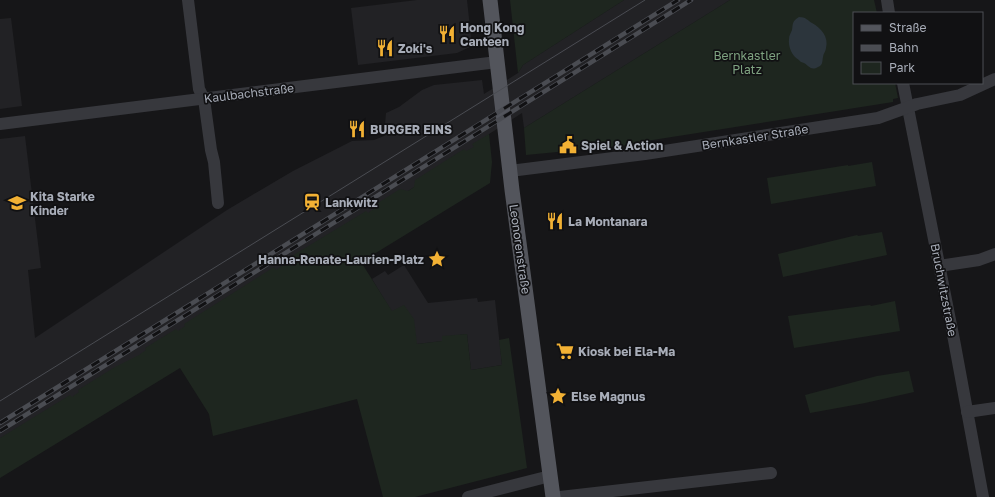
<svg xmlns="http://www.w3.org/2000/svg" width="995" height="497" viewBox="0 0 995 497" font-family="'Golos Text',sans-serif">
	<rect width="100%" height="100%" fill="#161618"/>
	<g fill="#222225">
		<path d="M417 0H467L472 46 457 53 358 65 351 8Z"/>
		<path d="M624 0H730L524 128 522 113 489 134 480 146 408 191 0 465V139L25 136 41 268 28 270 35 338 227 210 293 171 352 141 374 140 384 136 386 113 399 107 422 90 434 85 482 80 484 94 518 73 523 65Z"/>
		<path d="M11 18 22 106 0 109V19Z"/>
		<path d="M404 265 428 303 477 298 478 302 495 300 502 365 471 370 467 334 442 337 443 341 417 344 392 312 372 279 385 271 388 275Z"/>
	</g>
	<g fill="#1e261f">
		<path d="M510 0H624L523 65 518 73Z"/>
		<path d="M730 0H874L877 13H854V83H895L898 98 893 99V102L640 142V144L526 155 524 128Z"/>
		<path d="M489 134 492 162 490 183 361 262 392 311 404 305 414 319 417 344 442 341V336L467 334 471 370 502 365 499 340 509 338 527 468 415 497H383L357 399 213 436 209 414 180 368 0 478V438L70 395 72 397 79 392 78 390 115 367 139 355 146 350 145 348 176 329 178 331 185 326 184 324 274 267 276 270 284 265 282 262 366 211 368 213 375 208 373 206 400 189 408 191 414 187 415 180 464 149 466 151 474 147 472 144Z"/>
		<path d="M872 162 876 186 771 204 767 178 848 165V166Z"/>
		<path d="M882 232 887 255 783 277 778 254 857 235 858 236Z"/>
		<path d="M895 301 900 331 794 348 788 316 870 305 871 306Z"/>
		<path d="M909 371 914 392 865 403 810 413 805 395 877 376Z"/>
	</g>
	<path fill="#2c353c" d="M799 17C806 17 807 20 812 23 821 28 829 37 826 48 826 51 823 54 823 57 822 62 823 65 818 67 811 71 809 66 804 63 802 62 800 62 799 60 792 56 788 47 789 39 789 35 791 33 792 30 793 24 792 21 799 17Z"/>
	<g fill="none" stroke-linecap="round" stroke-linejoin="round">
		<g stroke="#37383d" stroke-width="12">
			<path d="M188 0 199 89 204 99 211 150 214 162 218 203"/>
			<path d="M887 0 889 13"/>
			<path d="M903 83 954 340 983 497"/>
			<path d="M0 124 497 62"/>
			<path d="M510 171 645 154 878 118 917 104 960 95 995 79"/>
			<path d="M939 266 979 260 995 254"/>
			<path d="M967 412 995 408"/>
			<path d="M468 497 550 476"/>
			<path d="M560 497 771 473"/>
		</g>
		<path stroke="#53555c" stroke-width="15" d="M490 0 512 190 553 497"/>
		<path stroke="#4a4c52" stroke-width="1" d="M0 401 645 0"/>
		<g stroke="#4a4c52" stroke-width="4.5">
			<g id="rail">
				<path d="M0 423 678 0"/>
				<path d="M0 431 691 0"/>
			</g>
		</g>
		<use href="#rail" stroke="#111113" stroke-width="3" stroke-dasharray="9" stroke-linecap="butt"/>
	</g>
	<defs>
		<g id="restaurant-bare" transform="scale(1.38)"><path d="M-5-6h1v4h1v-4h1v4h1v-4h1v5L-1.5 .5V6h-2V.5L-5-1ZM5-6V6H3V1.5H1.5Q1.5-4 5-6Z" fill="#f2b134" stroke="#111113" stroke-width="2.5" paint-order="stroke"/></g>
		<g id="civic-bare" transform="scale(1.38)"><path d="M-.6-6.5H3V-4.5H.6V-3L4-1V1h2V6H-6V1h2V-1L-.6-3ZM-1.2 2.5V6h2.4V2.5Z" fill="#f2b134" stroke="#111113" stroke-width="2.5" paint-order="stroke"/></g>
		<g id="station-bare" transform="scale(1.38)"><path d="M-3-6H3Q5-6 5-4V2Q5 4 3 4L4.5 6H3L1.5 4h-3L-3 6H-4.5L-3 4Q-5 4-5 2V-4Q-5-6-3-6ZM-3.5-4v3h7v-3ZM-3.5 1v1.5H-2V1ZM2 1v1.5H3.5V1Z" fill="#f2b134" stroke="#111113" stroke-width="2.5" paint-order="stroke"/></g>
		<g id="school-bare" transform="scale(1.38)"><path d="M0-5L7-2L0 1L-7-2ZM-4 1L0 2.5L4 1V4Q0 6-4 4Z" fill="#f2b134" stroke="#111113" stroke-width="2.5" paint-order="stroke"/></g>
		<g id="sight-bare" transform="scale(1.38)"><path d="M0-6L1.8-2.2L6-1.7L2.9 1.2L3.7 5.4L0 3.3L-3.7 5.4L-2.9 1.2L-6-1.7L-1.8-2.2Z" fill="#f2b134" stroke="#111113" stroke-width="2.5" paint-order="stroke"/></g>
		<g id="supermarket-bare" transform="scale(1.38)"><path d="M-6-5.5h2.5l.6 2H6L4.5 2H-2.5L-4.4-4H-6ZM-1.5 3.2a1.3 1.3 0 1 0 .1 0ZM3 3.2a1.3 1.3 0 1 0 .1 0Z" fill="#f2b134" stroke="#111113" stroke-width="2.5" paint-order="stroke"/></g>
	</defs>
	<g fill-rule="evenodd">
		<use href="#restaurant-bare" x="447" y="34"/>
		<use href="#restaurant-bare" x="385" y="48"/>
		<use href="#restaurant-bare" x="357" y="129"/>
		<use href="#civic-bare" x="568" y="145"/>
		<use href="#station-bare" x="312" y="202"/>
		<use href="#school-bare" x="17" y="203"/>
		<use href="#restaurant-bare" x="555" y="221"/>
		<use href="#sight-bare" x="437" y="259"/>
		<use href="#supermarket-bare" x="565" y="351"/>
		<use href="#sight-bare" x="558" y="396"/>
	</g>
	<g text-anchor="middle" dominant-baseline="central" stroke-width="3.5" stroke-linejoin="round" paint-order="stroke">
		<g font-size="12" font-weight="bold" fill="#a8adb8" stroke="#111113" text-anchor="start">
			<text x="460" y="27">Hong Kong<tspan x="460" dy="14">Canteen</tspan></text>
			<text x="398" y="48">Zoki's</text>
			<text x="370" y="129">BURGER EINS</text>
			<text x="581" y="145">Spiel &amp; Action</text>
			<text x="30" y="196">Kita Starke<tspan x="30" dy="14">Kinder</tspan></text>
			<text x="325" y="202">Lankwitz</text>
			<text x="568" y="221">La Montanara</text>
			<text x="424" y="259" text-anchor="end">Hanna-Renate-Laurien-Platz</text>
			<text x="578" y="351">Kiosk bei Ela-Ma</text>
			<text x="571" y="396">Else Magnus</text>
		</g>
		<g font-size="12" fill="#7fa381" stroke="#111113">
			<text x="747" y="55">Bernkastler<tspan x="747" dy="14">Platz</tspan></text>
		</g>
		<g font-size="12" fill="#a8adb8" stroke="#111113">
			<text transform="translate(249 93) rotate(-7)">Kaulbachstraße</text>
			<text transform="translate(755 137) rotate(-9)">Bernkastler Straße</text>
			<text transform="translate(520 249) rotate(82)">Leonorenstraße</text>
			<text transform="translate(944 290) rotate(79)">Bruchwitzstraße</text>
		</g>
	</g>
	<rect x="853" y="12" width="130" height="72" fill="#111113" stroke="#4d4f55"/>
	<rect x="861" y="25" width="20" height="6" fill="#53555c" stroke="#4d4f55"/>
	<text x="889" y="32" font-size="12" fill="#a8adb8">Straße</text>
	<rect x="861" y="45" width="20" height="6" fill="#4a4c52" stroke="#4d4f55"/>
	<text x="889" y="52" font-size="12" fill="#a8adb8">Bahn</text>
	<rect x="861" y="62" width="20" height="12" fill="#1e261f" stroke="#4d4f55"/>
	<text x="889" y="72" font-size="12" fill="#a8adb8">Park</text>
</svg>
